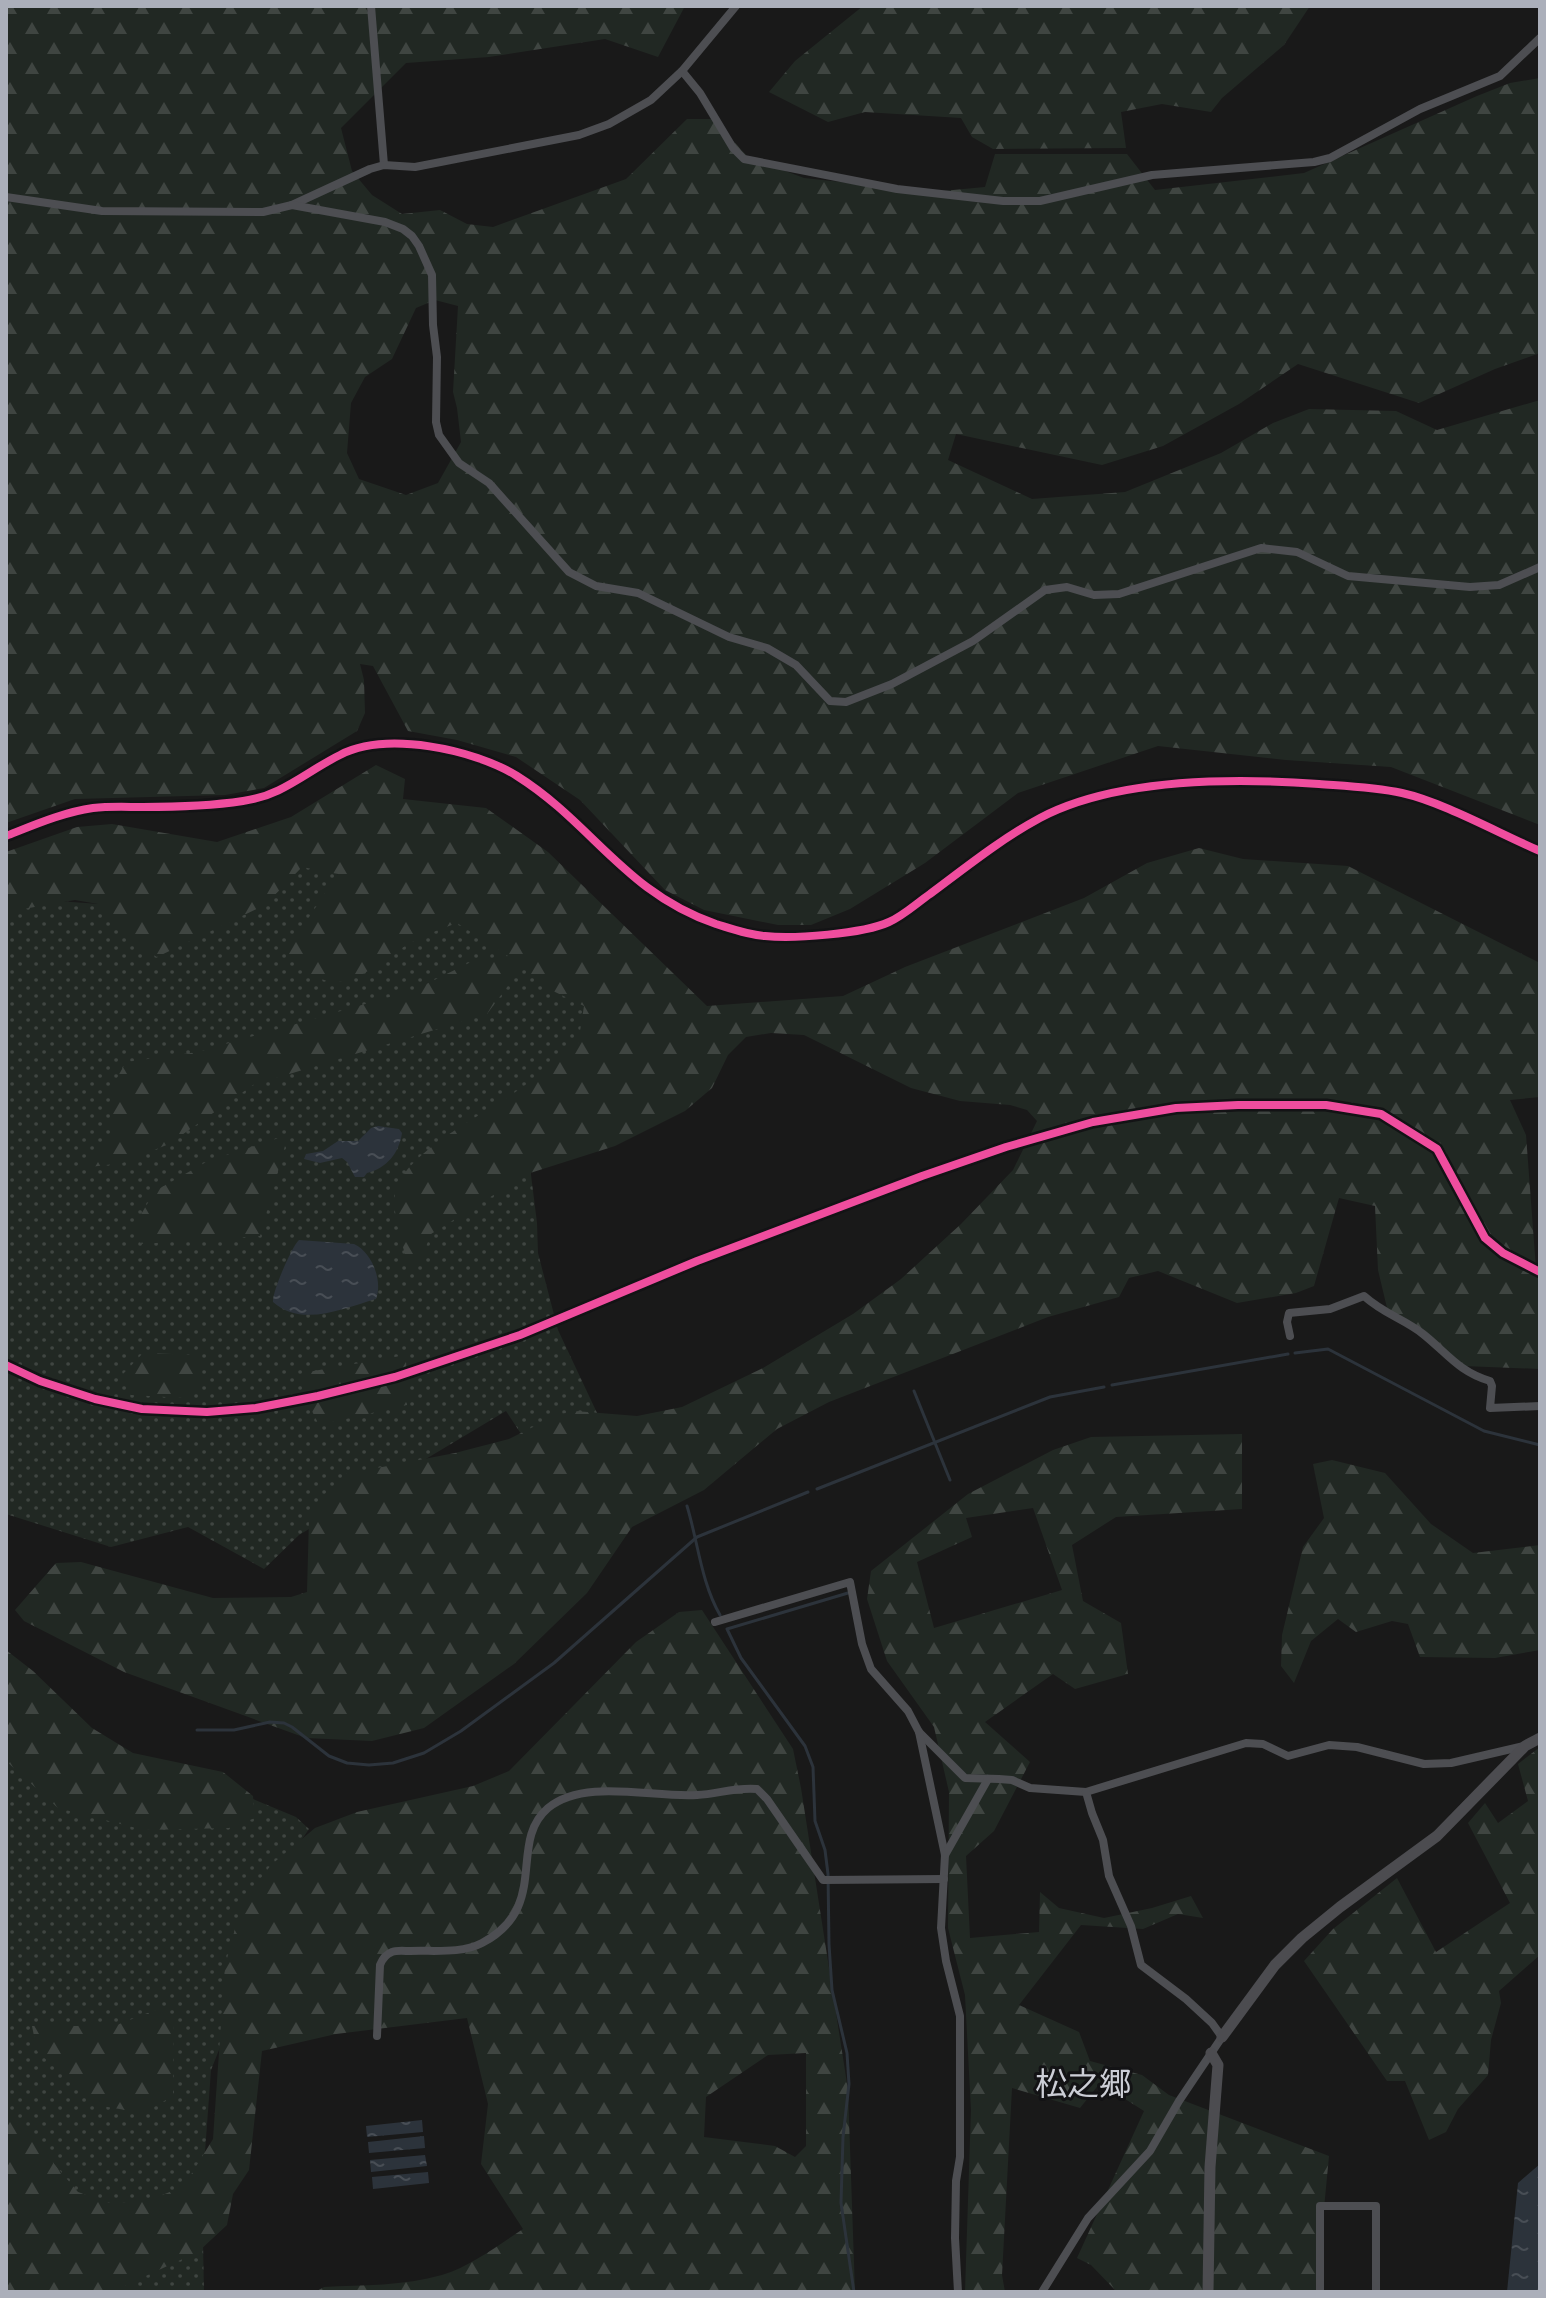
<svg xmlns="http://www.w3.org/2000/svg" width="1546" height="2298" viewBox="0 0 1546 2298" font-family="Jost,'Noto Sans JP',sans-serif">
	<defs>
		<pattern id="grass-dots" width="8" height="8" patternUnits="userSpaceOnUse" patternTransform="scale(2)"><rect width="8" height="8" fill="#212823"/><path d="M2 2h.1M6 6h.1" fill="none" stroke="#3f4541" stroke-width="1.8" stroke-linecap="round"/></pattern>
		<pattern id="forest-firs" width="22" height="20" patternUnits="userSpaceOnUse" patternTransform="scale(2)"><rect width="22" height="20" fill="#212823"/><path d="M5 1l3.5 6h-7zM16 11l3.5 6h-7z" fill="#3f4541"/></pattern>
		<pattern id="water-ripples" width="26" height="14" patternUnits="userSpaceOnUse" patternTransform="scale(2)"><rect width="26" height="14" fill="#2c333b"/><path d="M2 4q2-2 4 0t4 0M15 11q2-2 4 0t4 0" fill="none" stroke="#484e55"/></pattern>
	</defs>
	<rect width="100%" height="100%" fill="#191919"/>
	<g fill="url(#grass-dots)">
		<path d="M317 855 352 888 449 908 638 1031 523 1111 537 1223 538 1253 558 1330 606 1432 544 1469 506 1411 299 1535 264 1569 188 1527 111 1547 6 1514V900L30 899 113 905Z"/>
		<path d="M6 1702 34 1764 236 1792 296 1817 309 1829 276 1877 229 2025 211 2070 202 2193 204 2292H6Z"/>
	</g>
	<g fill="url(#forest-firs)" fill-rule="evenodd">
		<path d="M6 6H685L658 57 605 39 489 57 406 63 341 128 352 171 372 195 402 214 440 210 467 224 493 227 626 179 687 119H713L748 157 804 178 932 192 985 187 995 154H1127L1155 190 1304 173 1477 96 1510 83 1540 78V353L1495 369 1419 403 1298 364 1239 404 1163 446 1102 465 956 434 948 460 1032 499 1125 492 1221 453 1273 423 1309 409 1396 411 1437 430 1540 400V825L1391 767 1286 760 1158 746 1018 793 925 863 850 909 811 925H778L704 910 665 890 580 800 516 757 457 740 408 731 373 666 360 664 364 680 365 713 357 731 264 788 225 795 75 799 6 823ZM435 300 458 306 453 392 457 408 461 442 438 483 406 495 359 479 347 453 351 403 365 377 392 359 416 308Z"/>
		<path d="M863 6H1310L1284 45 1222 98 1211 112 1162 104 1121 112 1126 148 993 149 972 137 961 118 865 112 828 122 769 92 795 61Z"/>
		<path d="M376 765 405 779 403 799 486 808 548 852 707 1006 843 996 905 967 1084 898 1147 863 1199 848 1243 859 1348 866 1540 963V1097L1510 1100 1526 1135 1536 1269 1540 1271V1369L1464 1366 1388 1312 1378 1270 1375 1206 1339 1198 1314 1286 1296 1293 1237 1303 1158 1271 1129 1278 1119 1297 1048 1317 829 1402 777 1429 704 1490 632 1527 587 1593 514 1664 424 1728 372 1741 306 1738 124 1672 24 1621 15 1610 56 1563 81 1562 213 1598 291 1597 307 1592 309 1519 325 1494 346 1474 455 1453 509 1439 557 1415 575 1411 637 1416 682 1407 763 1368 853 1314 901 1279 961 1224 1013 1170 1037 1121 1027 1110 1010 1105 960 1101 911 1088 804 1035 771 1033 746 1037 728 1055 712 1088 685 1111 615 1146 527 1174 431 1234 421 1259 410 1267C403 1250 392 1213 395 1195 401 1154 482 1116 514 1093 536 1078 557 1060 578 1044L584 1006 551 990 522 967 487 1014 253 1085 169 1144 122 1163 74 1169 111 1133 112 1087 126 1062 198 1052 414 990 475 960 508 956 457 923C444 928 429 933 416 940 361 969 344 1011 285 953L338 874 302 867 265 905 157 957 136 945 98 904 75 900 6 912V852L77 827 112 824 217 842 291 817Z"/>
		<path d="M288 1135 260 1236 141 1244 134 1226 155 1191 208 1161Z"/>
		<path d="M143 1353 200 1355 199 1388 184 1398 131 1395 122 1375Z"/>
		<path d="M406 1355 407 1405 319 1425 307 1401 302 1373Z"/>
		<path d="M1242 1434V1509L1116 1517 1072 1545 1083 1601 1121 1623 1128 1674 1075 1689 1053 1674 985 1722 1030 1762 994 1831 966 1856 970 1938 1039 1932 1040 1892 1059 1908 1104 1918 1152 1908 1191 1896 1203 1918 1178 1914 1143 1929 1081 1925 1019 2005 1079 2032 1090 2061 1142 2075 1169 2095 1329 2156 1316 2292H1117L1091 2265 1077 2258 1144 2111 1100 2083 1080 2108 1012 2088 1002 2275 1005 2292H965L971 2110 965 1995 948 1928 949 1792 934 1727 887 1661 867 1599 871 1571 968 1494 1053 1450 1091 1437ZM1033 1508 1062 1590 934 1628 917 1562 972 1537 966 1518Z"/>
		<path d="M1332 1460 1385 1473 1431 1524 1473 1553 1540 1545V1650L1495 1658 1420 1657 1408 1624 1392 1621 1356 1632 1338 1619 1311 1641 1294 1683 1281 1666 1282 1635 1303 1547 1324 1518 1313 1464Z"/>
		<path d="M702 1610 793 1749 801 1788 848 2090 855 2292H315L324 2287C363 2285 404 2286 442 2275 471 2266 497 2246 523 2229L481 2164 488 2104 467 2018 336 2034 262 2051 249 2170 233 2194 227 2225 198 2252 126 2285 118 2292H6V2107L78 2192 110 2203 148 2201 184 2186 213 2139 225 1966 242 1903 271 1865 315 1828 357 1812 473 1786 509 1771 636 1642 679 1612ZM806 2053V2146L795 2157 775 2146 704 2137 706 2097 768 2055Z"/>
		<path d="M6 1650 33 1671 92 1728 133 1753 223 1772 253 1796 255 1818 229 1828 144 1830 58 1808 6 1761Z"/>
		<path d="M1540 1747V1955L1499 1991 1501 2003 1491 2040 1488 2075 1458 2109 1446 2132 1429 2140 1405 2081H1387L1304 1961 1333 1929 1397 1878 1436 1952 1510 1903 1468 1823 1485 1803 1498 1823 1528 1801 1518 1764Z"/>
		<path d="M158 2009 174 2019 173 2096 143 2113 96 2105 37 2051 32 2026H114Z"/>
	</g>
	<g fill="url(#water-ripples)">
		<path d="M378 1126 399 1129 402 1133C399 1153 387 1168 367 1173L364 1177H355L347 1162 342 1158 320 1163 304 1159 306 1154 323 1151 338 1141H358L371 1128Z"/>
		<path d="M299 1240 354 1244C372 1252 383 1281 376 1299 344 1308 302 1328 273 1302 272 1292 292 1246 299 1240Z"/>
		<path d="M422 2120 423 2132 367 2137 366 2126Z"/>
		<path d="M424 2136 425 2148 369 2153 368 2142Z"/>
		<path d="M425 2155 427 2166 371 2172 370 2160Z"/>
		<path d="M1540 2164V2292H1507L1518 2183Z"/>
		<path d="M428 2172 429 2183 373 2189 372 2177Z"/>
	</g>
	<g fill="none" stroke-linecap="round" stroke-linejoin="round">
		<g stroke="#2c333b" stroke-width="3">
			<path d="M1295 1353 1328 1349 1484 1431 1540 1445"/>
			<path d="M1112 1385 1288 1354"/>
			<path d="M914 1391 950 1480"/>
			<path d="M817 1489 1050 1397 1104 1387"/>
			<path d="M687 1506C698 1542 701 1582 720 1615"/>
			<path d="M848 1593 727 1629 741 1658 805 1746 813 1767 815 1821 825 1850 828 1874 829 1944 832 1990 847 2053 849 2084 843 2137 841 2203 854 2292"/>
			<path d="M197 1730H234L270 1722 284 1723 292 1727 329 1756 347 1763 369 1765 393 1763 424 1753 461 1731 554 1663 697 1537 808 1492"/>
		</g>
		<g stroke="#4d4e52" stroke-width="8">
			<path d="M371 6 384 165"/>
			<path d="M682 71 700 93 733 148 744 159 897 189 1003 201H1040L1152 175 1314 162 1330 158 1420 109 1500 76 1540 38"/>
			<path d="M6 197 102 211 263 212 292 205 370 169 384 165 415 167 579 135 609 124 651 100 682 71 736 6"/>
			<path d="M292 205 385 222 403 229 412 236 419 246 432 275 433 325 437 357 436 422 439 435 459 463 489 483 569 572 596 586 638 593 729 637 767 648 796 665 830 701 846 702 892 684 973 641 1045 590 1067 587 1094 595 1119 594 1261 548 1297 552 1348 576 1470 587 1499 585 1540 567"/>
			<path d="M6 836C34 825 64 812 93 808 110 806 127 807 143 807 177 807 210 806 243 801 282 796 307 771 340 755 386 731 474 749 517 776 592 823 625 893 716 924 732 929 748 935 765 936 793 939 863 934 889 922 903 916 917 903 930 894 965 868 1001 839 1040 818 1116 778 1234 778 1319 784 1346 786 1374 787 1402 793 1443 802 1500 834 1540 851"/>
			<path d="M1290 1336 1287 1322 1289 1313 1330 1309 1364 1296C1384 1314 1404 1319 1423 1334 1447 1353 1459 1372 1490 1381L1492 1386 1490 1408 1540 1406"/>
			<path d="M6 1365 40 1381 95 1399 142 1409 207 1412 256 1408 318 1396 395 1377 520 1335 697 1261 922 1176 1006 1147 1093 1122 1176 1108 1238 1105H1326L1381 1114 1437 1149 1485 1238 1503 1253 1540 1272"/>
			<path d="M715 1622 850 1582 862 1644 871 1669 908 1711 919 1732 965 1778 999 1779 1012 1780 1030 1788 1086 1792 1246 1743 1263 1744 1288 1756 1329 1745 1357 1747 1424 1764 1451 1763 1524 1746"/>
			<path d="M919 1732 945 1855 941 1928 946 1961 960 2016V2157L956 2181 955 2238 958 2292"/>
			<path d="M945 1855 988 1779"/>
			<path d="M377 2036 380 1965C382 1960 386 1954 392 1952 396 1950 405 1951 410 1951 433 1950 461 1954 482 1943 551 1907 507 1843 548 1808 585 1778 652 1798 697 1795 718 1794 735 1787 757 1789L767 1799 823 1880 944 1879"/>
			<path d="M1042 2292 1088 2218 1150 2151 1179 2101 1222 2037 1212 2023 1186 1999 1141 1965 1131 1926 1109 1876 1103 1840 1092 1813 1086 1792"/>
			<path d="M1320 2292V2206H1376V2292"/>
		</g>
		<g stroke="#4c4c50" stroke-width="11">
			<path d="M1222 2037 1275 1965 1302 1938 1340 1907 1437 1836 1525 1746 1540 1738"/>
			<path d="M1208 2292 1210 2167 1218 2065 1211 2053"/>
		</g>
		<g stroke="#131315" stroke-width="13">
			<g id="cycleway">
				<path d="M6 836C34 825 64 812 93 808 110 806 127 807 143 807 177 807 210 806 243 801 282 796 307 771 340 755 386 731 474 749 517 776 592 823 625 893 716 924 732 929 748 935 765 936 793 939 863 934 889 922 903 916 917 903 930 894 965 868 1001 839 1040 818 1116 778 1234 778 1319 784 1346 786 1374 787 1402 793 1443 802 1500 834 1540 851"/>
				<path d="M6 1365 40 1381 95 1399 142 1409 207 1412 256 1408 318 1396 395 1377 520 1335 697 1261 922 1176 1006 1147 1093 1122 1176 1108 1238 1105H1326L1381 1114 1437 1149 1485 1238 1503 1253 1540 1272"/>
			</g>
		</g>
		<use href="#cycleway" stroke="#ef4d9e" stroke-width="8"/>
	</g>
	<g text-anchor="middle" dominant-baseline="central" stroke-width="6" stroke-linejoin="round" paint-order="stroke">
		<g font-size="32" fill="#ccced6" stroke="#131315">
			<text x="1083" y="2084">松之郷</text>
		</g>
	</g>
	<rect width="1546" height="2298" fill="none" stroke="#abafba" stroke-width="16"/>
</svg>
